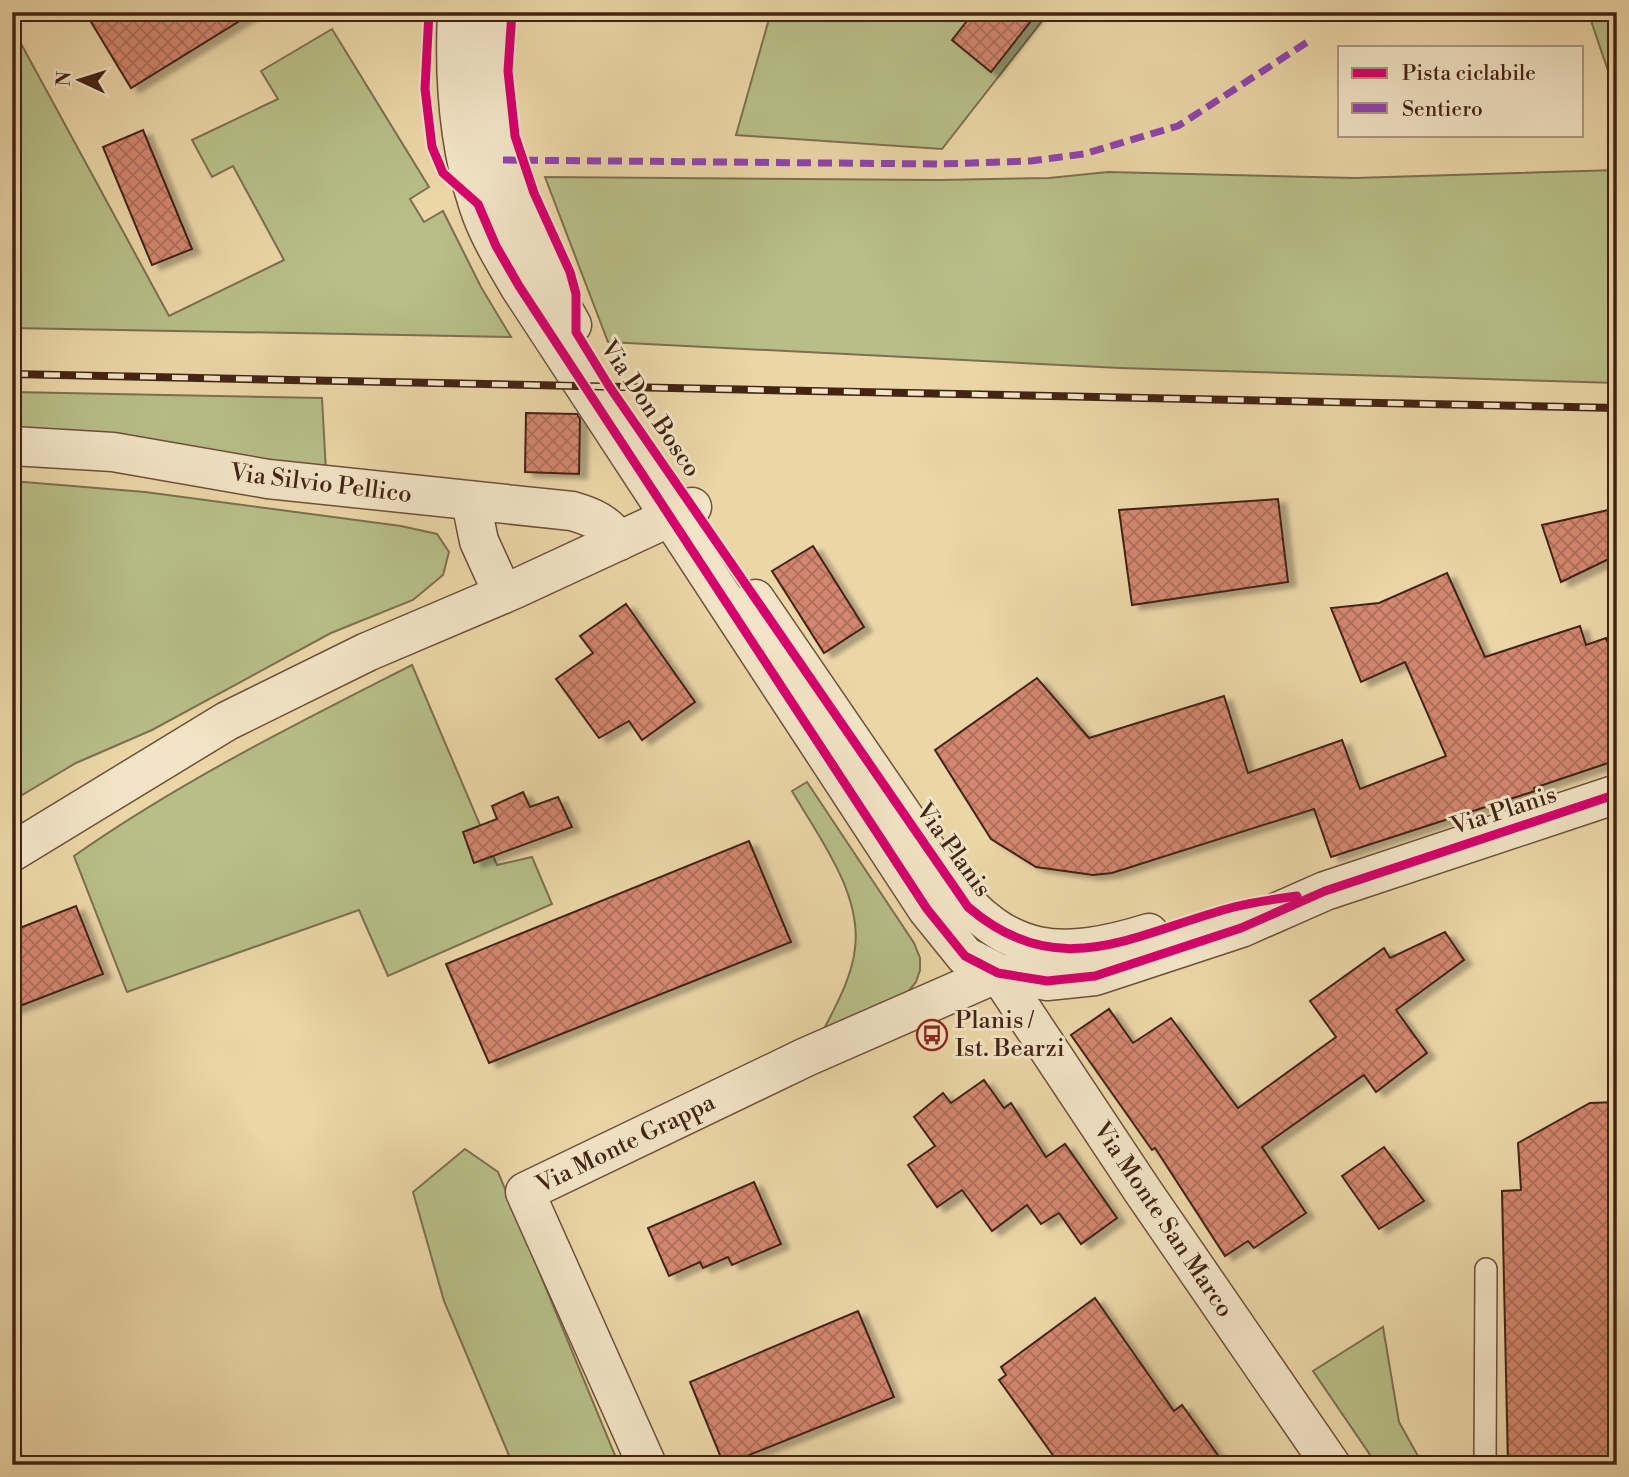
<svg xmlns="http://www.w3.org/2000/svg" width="1629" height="1477" viewBox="0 0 1629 1477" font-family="'Libre Bodoni',serif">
	<defs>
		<pattern id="building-cross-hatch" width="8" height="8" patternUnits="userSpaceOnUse" patternTransform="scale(1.75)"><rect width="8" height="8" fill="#d3876f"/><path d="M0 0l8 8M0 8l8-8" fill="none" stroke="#ad6e5a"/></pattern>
		<filter id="shadow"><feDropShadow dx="8" dy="4.5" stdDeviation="2" flood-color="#0004"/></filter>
	</defs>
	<rect width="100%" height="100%" fill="#ebd6a8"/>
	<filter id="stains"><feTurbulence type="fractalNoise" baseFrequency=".00286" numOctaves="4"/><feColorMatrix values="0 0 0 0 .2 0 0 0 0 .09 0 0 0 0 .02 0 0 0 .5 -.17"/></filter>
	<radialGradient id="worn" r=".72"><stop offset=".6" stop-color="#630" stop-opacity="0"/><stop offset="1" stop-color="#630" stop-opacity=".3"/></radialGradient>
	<g fill="#b7be88" stroke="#7d704e" stroke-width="2">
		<path d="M771 12H1049L942 149 736 135Z"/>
		<path d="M1588 12H1617V97Z"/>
		<path d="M12 27 169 316 284 260 233 166 212 177 192 140 278 99 261 71 332 29 429 187 410 199 424 222 443 211 481 287 511 337 12 328Z"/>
		<path d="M1617 170V383L1120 368 608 342 545 177 939 180 1049 178 1108 172 1355 178Z"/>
		<path d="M12 392 322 398 326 472 12 435Z"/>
		<path d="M12 481 145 492 401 526 437 534 449 552 443 575 413 600 331 633 152 730 76 763 12 801Z"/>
		<path d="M412 665 497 865 532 857 552 904 388 976 359 910 127 992 74 856C181 781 296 724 412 665Z"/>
		<path d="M807 782 914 943 920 958V970L916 982 907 993 822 1033C835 1007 852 978 855 948 862 893 818 836 792 791Z"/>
		<path d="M465 1149 498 1172 619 1465H513L444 1301 413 1192Z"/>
		<path d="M1383 1327 1399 1422 1423 1465H1377L1313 1371Z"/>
	</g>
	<g fill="url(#building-cross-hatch)" stroke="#432314" stroke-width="2" filter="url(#shadow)">
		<path d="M85 12H254L131 88Z"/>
		<path d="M974 12H1038L991 72 952 40Z"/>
		<path d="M143 130 192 249 152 265 103 147Z"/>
		<path d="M526 413 577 414 580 419 579 474 525 472Z"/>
		<path d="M1278 499 1288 582 1132 605 1119 510Z"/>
		<path d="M1617 508V555L1561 582 1542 525Z"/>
		<path d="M813 546 864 627 824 653 772 571Z"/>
		<path d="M1447 573 1485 657 1580 626 1586 645 1606 638 1617 664V760L1534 788 1535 791 1331 857 1314 809 1112 873 1093 875 1036 867 991 839 935 750 1037 678 1089 738 1224 696 1248 773 1342 740 1360 789 1446 756 1405 662 1361 682 1331 608 1379 603Z"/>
		<path d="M626 604 695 702 642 740 629 721 599 738 556 679 593 653 580 636Z"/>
		<path d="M523 792 530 807 558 797 572 827 474 863 463 832 497 819 492 806Z"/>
		<path d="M749 841 791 942 489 1063 446 964Z"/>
		<path d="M76 906 103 974 12 1009V931Z"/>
		<path d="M1445 932 1464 960 1396 1010 1427 1053 1376 1092 1364 1075 1262 1147 1306 1213 1254 1248 1248 1241 1225 1256 1155 1148 1152 1150 1071 1035 1109 1009 1133 1043 1171 1018 1238 1108 1336 1037 1310 1001 1384 948 1390 958Z"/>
		<path d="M984 1080 1004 1108 1011 1103 1046 1157 1065 1144 1117 1218 1081 1244 1059 1213 1041 1224 1027 1205 992 1231 962 1190 937 1207 908 1165 935 1146 914 1117 943 1093 951 1103Z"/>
		<path d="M1617 1102V1465H1508L1502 1191 1521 1190 1518 1143 1590 1103Z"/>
		<path d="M1384 1147 1424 1201 1379 1229 1342 1176Z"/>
		<path d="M754 1182 781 1244 732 1265 728 1257 703 1268 700 1262 669 1276 648 1228Z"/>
		<path d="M1095 1298 1174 1411 1182 1405 1225 1465H1060L999 1380 1006 1375 1001 1367Z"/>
		<path d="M858 1311 894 1397 724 1465 690 1382Z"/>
	</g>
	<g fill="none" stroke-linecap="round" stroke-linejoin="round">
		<g stroke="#6d5039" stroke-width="24">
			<path id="service" d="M1485 1465 1486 1269"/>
		</g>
		<g stroke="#6d5039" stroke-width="41">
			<g id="minor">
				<path d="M12 446 113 452 268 479 572 511C593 517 606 523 619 541"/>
				<path d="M471 502 479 541 503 594"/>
				<path d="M12 852 227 721 367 652 515 589 692 507"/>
				<path d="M647 1465 525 1192 806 1057 998 973 1142 1190 1331 1465"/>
			</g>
		</g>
		<g stroke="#6d5039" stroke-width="41">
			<g id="tertiary">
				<path d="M457 12C454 76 458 143 478 204 487 233 504 260 519 286L927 909 965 956 998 973 1047 981 1095 976 1241 928 1325 891 1617 794"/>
				<path d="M488 12C483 124 517 229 572 325"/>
				<path d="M755 599 948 881C1007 958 1061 960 1149 933"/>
			</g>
		</g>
		<use href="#service" stroke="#f2e4c6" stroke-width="21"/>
		<use href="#minor" stroke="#f2e4c6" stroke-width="38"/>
		<use href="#tertiary" stroke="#f2e4c6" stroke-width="38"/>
		<g stroke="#432314" stroke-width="8">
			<path id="rail" d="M12 374 1617 408"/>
		</g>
		<use href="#rail" stroke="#f2e4c6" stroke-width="5" stroke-dasharray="16" stroke-linecap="butt"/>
		<path stroke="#8e44ad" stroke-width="7" stroke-dasharray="14 7" stroke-linecap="butt" d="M503 160 940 164 1031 161 1084 154 1178 126 1312 39"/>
		<g stroke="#f2e4c6" stroke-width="13">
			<g id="cycleway">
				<path d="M429 12 425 89 432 147 443 173 478 204 496 246 519 286 927 909 965 956 998 973 1047 981 1095 976 1241 928 1325 891 1617 794"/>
				<path d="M512 12 508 71 515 136 534 193 570 272 576 294V332L609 386 968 907C1060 986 1135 933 1234 907 1254 902 1276 899 1297 896"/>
			</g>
		</g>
		<use href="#cycleway" stroke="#d6006c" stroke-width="9"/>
	</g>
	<defs>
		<g id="bus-ring" transform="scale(1.575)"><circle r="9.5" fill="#f2e4c6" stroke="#8f2418" stroke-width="1.5"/><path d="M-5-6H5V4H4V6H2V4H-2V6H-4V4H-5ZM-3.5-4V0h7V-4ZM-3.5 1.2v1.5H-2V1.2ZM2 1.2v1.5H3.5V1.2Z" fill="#8f2418"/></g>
	</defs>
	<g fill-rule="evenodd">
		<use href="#bus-ring" x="932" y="1035"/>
	</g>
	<g text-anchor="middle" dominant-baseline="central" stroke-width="6" stroke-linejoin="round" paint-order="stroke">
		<g font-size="24" fill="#432314" stroke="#f2e4c6">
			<text transform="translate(650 409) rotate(56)">Via Don Bosco</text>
			<text transform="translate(321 484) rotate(7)">Via Silvio Pellico</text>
			<text transform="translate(1504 811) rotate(-18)">Via Planis</text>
			<text transform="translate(953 850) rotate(54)">Via Planis</text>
			<text transform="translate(626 1144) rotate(-26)">Via Monte Grappa</text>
			<text transform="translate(1163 1220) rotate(56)">Via Monte San Marco</text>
		</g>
		<g font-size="24" fill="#432314" stroke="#f2e4c6" text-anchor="start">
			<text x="955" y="1021">Planis /<tspan x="955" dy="28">Ist. Bearzi</tspan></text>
		</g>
	</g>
	<rect width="1629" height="1477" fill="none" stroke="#ebd6a8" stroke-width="42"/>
	<rect x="14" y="14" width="1601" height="1449" fill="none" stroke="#432314" stroke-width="3.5"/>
	<rect x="21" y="21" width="1587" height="1435" fill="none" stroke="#432314" stroke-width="2"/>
	<rect x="1338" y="46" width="245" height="91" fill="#f2e4c6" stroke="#ac977f" stroke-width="2"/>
	<rect x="1352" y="68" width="35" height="10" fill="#d6006c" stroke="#ac977f" stroke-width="2"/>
	<text x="1402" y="80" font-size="21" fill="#432314">Pista ciclabile</text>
	<rect x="1352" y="103" width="35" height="10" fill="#8e44ad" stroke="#ac977f" stroke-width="2"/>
	<text x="1402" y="116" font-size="21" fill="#432314">Sentiero</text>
	<g transform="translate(80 80) rotate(274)" stroke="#f2e4c6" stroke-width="5" paint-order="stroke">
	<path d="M0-5L12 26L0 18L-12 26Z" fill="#432314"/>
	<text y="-10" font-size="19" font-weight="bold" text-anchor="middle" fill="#432314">N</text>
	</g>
	<rect width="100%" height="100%" filter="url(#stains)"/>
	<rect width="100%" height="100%" fill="url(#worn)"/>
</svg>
